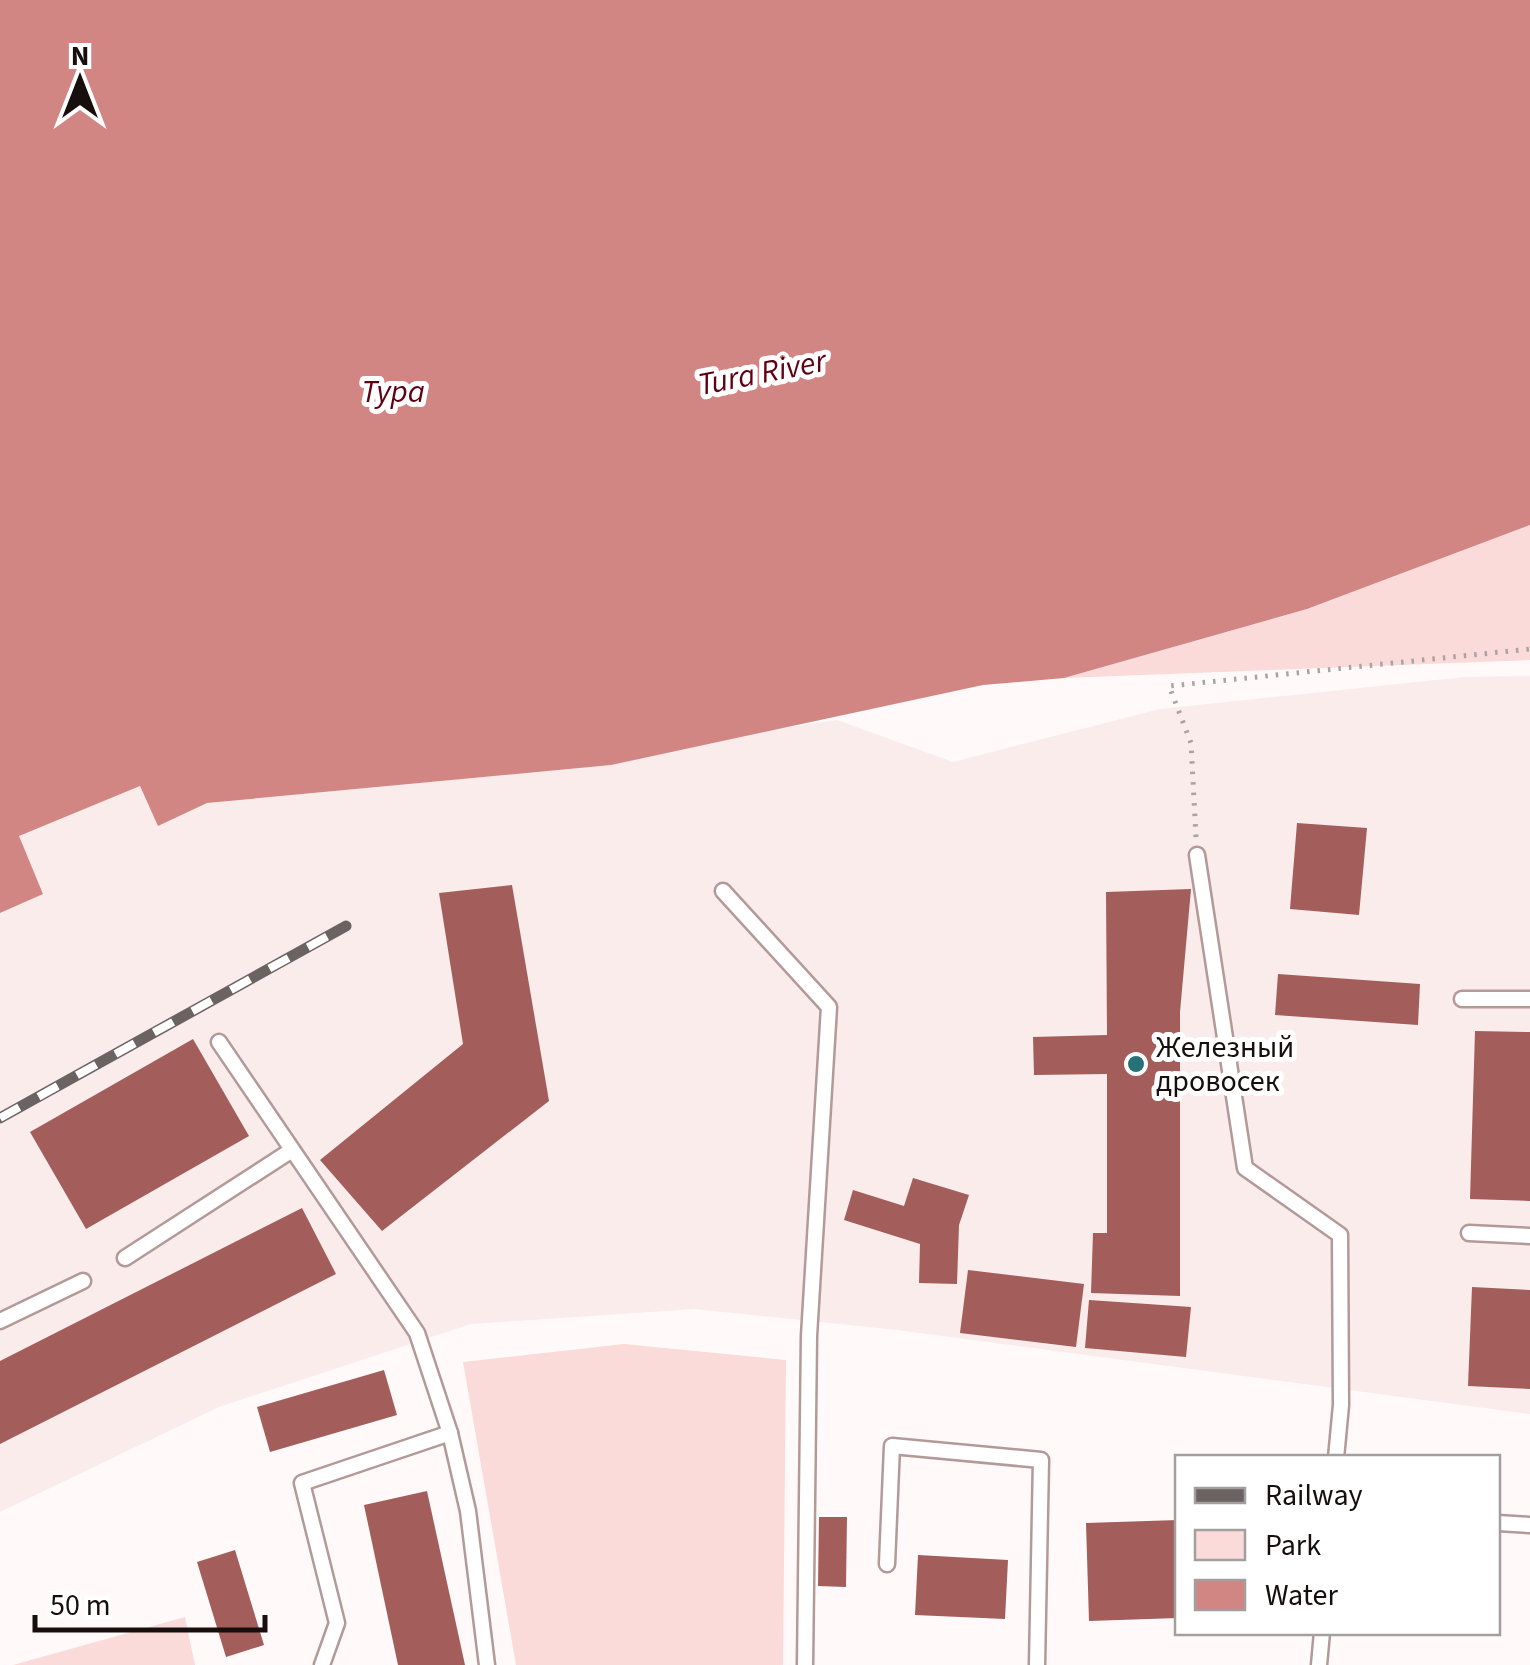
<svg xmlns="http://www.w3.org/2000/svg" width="1530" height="1665" viewBox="0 0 1530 1665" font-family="'Source Sans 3',sans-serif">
	<rect width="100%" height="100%" fill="#fffaf9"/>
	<path fill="#f9ecea" d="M1530 676V1414L897 1330 695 1309 471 1324 219 1407 0 1512V913L43 893 18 836 140 786 158 826 207 803 611 765 744 734 837 720 953 762 1160 709 1464 677Z"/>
	<g fill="#fadbd9">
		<path d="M1530 525V660L1064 678 1307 609Z"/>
		<path d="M624 1344 786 1360 783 1665H516L463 1362Z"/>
		<path d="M185 1617 195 1665H13Z"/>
	</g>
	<path fill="#d18684" d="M0 0H1530V525L1307 609 1064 678 983 685 611 765 207 803 158 826 140 786 19 836 43 894 0 913Z"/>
	<g fill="#a35d5b">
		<path d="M1297 823 1367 828 1359 915 1290 909Z"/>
		<path d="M512 885 549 1101 382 1231 320 1160 463 1044 439 893Z"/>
		<path d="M1191 889 1180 1012V1296L1091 1293 1093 1233H1107V1074L1034 1075 1033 1037 1107 1035 1106 892Z"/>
		<path d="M1278 974 1420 984 1418 1025 1275 1015Z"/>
		<path d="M1475 1031 1530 1032V1201L1470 1199Z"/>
		<path d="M193 1039 249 1136 86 1229 30 1132Z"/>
		<path d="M913 1178 969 1195 959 1225 957 1284 919 1283 920 1244 844 1220 853 1190 904 1206Z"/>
		<path d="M302 1208 336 1274 0 1444V1361Z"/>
		<path d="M968 1270 1084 1284 1076 1347 960 1333Z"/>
		<path d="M1472 1287 1530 1290V1389L1468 1386Z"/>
		<path d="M1089 1300 1191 1307 1186 1357 1085 1348Z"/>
		<path d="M384 1370 397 1415 270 1452 257 1407Z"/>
		<path d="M427 1491 465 1665H398L364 1505Z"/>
		<path d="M819 1517H847L846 1587 818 1586Z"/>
		<path d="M1178 1520V1618L1089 1621 1086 1523Z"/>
		<path d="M235 1550 264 1645 226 1657 197 1562Z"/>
		<path d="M918 1555 1008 1560 1005 1619 915 1615Z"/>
	</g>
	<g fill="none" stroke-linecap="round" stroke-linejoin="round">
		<g stroke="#b39a99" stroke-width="19">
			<g id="service">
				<path d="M1197 855 1245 1168 1340 1235 1341 1405 1336 1458"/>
				<path d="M723 891 829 1007 809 1336 805 1665"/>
				<path d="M1462 999H1530"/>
				<path d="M219 1042 417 1333 450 1433 468 1511 487 1665"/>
				<path d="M1469 1233 1530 1236"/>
				<path d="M125 1258 292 1150"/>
				<path d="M0 1321 83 1281"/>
				<path d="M1498 1523 1530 1525"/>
				<path d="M887 1564 892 1446 1041 1460 1037 1665"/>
				<path d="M322 1665 337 1623 302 1483 450 1433"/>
				<path d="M1319 1665 1322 1632"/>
			</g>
		</g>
		<path stroke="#a9a3a2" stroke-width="5" stroke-dasharray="2.5 8" stroke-linecap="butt" d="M1196 837 1191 743 1169 686 1530 649"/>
		<use href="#service" stroke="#fff" stroke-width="14"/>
		<g stroke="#6a6362" stroke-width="11">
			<path id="rail" d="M0 1118 346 926"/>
		</g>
		<use href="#rail" stroke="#fff" stroke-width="8" stroke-dasharray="22" stroke-linecap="butt"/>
	</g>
	<circle fill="#277277" stroke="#fff" stroke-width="4" cx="1136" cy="1064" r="10"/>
	<g text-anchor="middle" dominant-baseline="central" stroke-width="10" stroke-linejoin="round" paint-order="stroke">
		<g font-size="30" fill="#170f0e" stroke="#fff" text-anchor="start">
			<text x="1156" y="1047">Железный<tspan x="1156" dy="34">дровосек</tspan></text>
		</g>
		<g font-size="32" font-style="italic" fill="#5f0111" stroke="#fff">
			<text transform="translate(762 373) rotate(-11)">Tura River</text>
			<text x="393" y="392">Тура</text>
		</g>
	</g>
	<rect x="1175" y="1455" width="325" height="180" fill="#ffffff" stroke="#a29f9f" stroke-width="2.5"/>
	<rect x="1195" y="1488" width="50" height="15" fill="#6a6362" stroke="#a29f9f" stroke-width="2.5"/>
	<text x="1265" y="1505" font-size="30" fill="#170f0e">Railway</text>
	<rect x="1195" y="1530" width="50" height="30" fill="#fadbd9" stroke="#a29f9f" stroke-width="2.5"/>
	<text x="1265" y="1555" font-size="30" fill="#170f0e">Park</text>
	<rect x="1195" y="1580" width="50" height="30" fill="#d18684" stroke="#a29f9f" stroke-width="2.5"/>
	<text x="1265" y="1605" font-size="30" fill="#170f0e">Water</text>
	<g transform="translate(80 80)" stroke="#ffffff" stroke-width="8" paint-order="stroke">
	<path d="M0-8L18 38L0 25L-18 38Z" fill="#170f0e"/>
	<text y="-15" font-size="28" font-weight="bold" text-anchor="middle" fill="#170f0e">N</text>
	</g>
	<path d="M35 1615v15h230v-15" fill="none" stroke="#170f0e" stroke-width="5"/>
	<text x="50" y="1615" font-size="30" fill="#170f0e" stroke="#ffffff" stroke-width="8" paint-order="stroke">50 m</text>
</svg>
